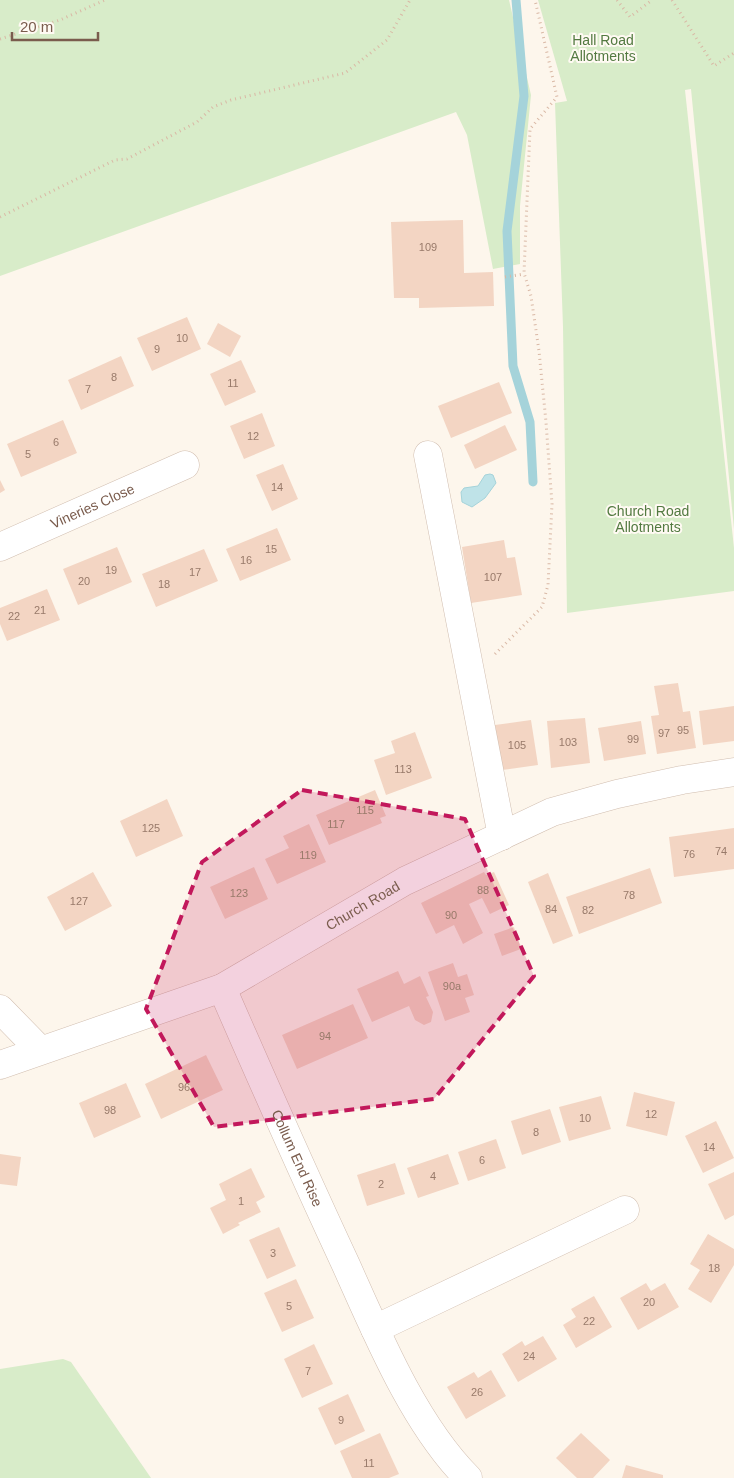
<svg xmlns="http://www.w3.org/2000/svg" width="734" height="1478" viewBox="0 0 734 1478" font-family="Arial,sans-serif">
	<rect width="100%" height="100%" fill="#fdf6ec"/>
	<g fill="#d8ecc9">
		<path d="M0 0H509L531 95 520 206V264L493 269 467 135 456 112 0 276Z"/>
		<path d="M538 0H734V529L691 89 685 90 734 548V591L567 613 563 327 555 103 567 101Z"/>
		<path d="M63 1359 71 1362 151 1478H0V1369Z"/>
	</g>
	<path fill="#bfe3e8" stroke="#a5d3da" d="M490 474 493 475 496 483 485 498 472 507 462 502 461 492 464 488 478 486 485 475Z"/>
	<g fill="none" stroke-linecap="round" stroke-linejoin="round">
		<path stroke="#a5d3da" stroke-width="9" d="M516 0 524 96 507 231 513 366 530 422 533 482"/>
	</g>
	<g fill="#f3d5c3">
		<path d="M463 220 464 273 493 272 494 306 419 308V298H394L391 222Z"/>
		<path d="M187 317 201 349 152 371 137 338Z"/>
		<path d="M218 323 241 336 230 357 207 344Z"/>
		<path d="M121 356 134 386 81 410 68 380Z"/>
		<path d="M241 360 256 392 225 406 210 374Z"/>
		<path d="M499 382 512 413 451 438 438 406Z"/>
		<path d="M262 413 275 446 244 459 230 426Z"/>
		<path d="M63 420 77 453 21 477 7 444Z"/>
		<path d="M505 425 517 450 475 469 464 445Z"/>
		<path d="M283 464 298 499 272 511 256 475Z"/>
		<path d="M0 480 5 490 0 493Z"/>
		<path d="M277 528 291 560 240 581 226 549Z"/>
		<path d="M504 540 507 558 515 557 522 595 471 603 462 547Z"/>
		<path d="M117 547 132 582 78 605 63 569Z"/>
		<path d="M204 549 218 581 156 607 142 574Z"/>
		<path d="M47 589 60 620 7 641 0 624V608Z"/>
		<path d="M678 683 683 712 690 711 696 748 657 754 651 716 659 715 654 686Z"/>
		<path d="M734 706V741L703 745 699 711Z"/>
		<path d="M585 718 590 763 551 768 547 721Z"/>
		<path d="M531 720 538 765 502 770 495 725Z"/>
		<path d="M641 721 646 754 604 761 598 728Z"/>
		<path d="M415 732 432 778 386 795 374 760 395 753 391 741Z"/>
		<path d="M375 790 386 816 380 818 382 823 329 845 316 815Z"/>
		<path d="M167 799 183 836 136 857 120 821Z"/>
		<path d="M309 824 326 862 277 884 265 859 289 848 283 836Z"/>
		<path d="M734 828V869L674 877 669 837Z"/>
		<path d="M254 867 268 899 225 919 210 887Z"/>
		<path d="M650 868 662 903 579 934 566 897Z"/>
		<path d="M93 872 112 906 65 931 47 897Z"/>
		<path d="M484 872 486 875 494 872 509 905 490 914 482 898 469 904 483 933 463 944 454 925 436 934 421 903Z"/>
		<path d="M548 873 573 936 553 944 528 882Z"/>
		<path d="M514 927 521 949 502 956 494 934Z"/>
		<path d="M453 963 458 977 467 974 474 995 465 998 470 1012 445 1021 428 972Z"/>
		<path d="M398 971 404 984 420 976 429 996 426 997 433 1012 431 1022 424 1025 415 1020 409 1006 372 1022 357 989Z"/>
		<path d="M353 1004 368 1038 297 1069 282 1035Z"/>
		<path d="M206 1055 223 1090 161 1119 145 1084Z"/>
		<path d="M126 1083 141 1117 94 1138 79 1103Z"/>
		<path d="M634 1092 675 1102 667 1136 626 1126Z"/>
		<path d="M601 1096 611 1129 569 1141 559 1107Z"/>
		<path d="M550 1109 561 1142 522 1155 511 1121Z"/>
		<path d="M716 1121 734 1158 703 1173 685 1136Z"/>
		<path d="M496 1139 506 1168 468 1181 458 1152Z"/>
		<path d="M0 1154 21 1157 17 1186 0 1184Z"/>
		<path d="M448 1154 459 1184 418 1198 407 1168Z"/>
		<path d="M395 1163 405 1194 367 1206 357 1175Z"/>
		<path d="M251 1168 265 1197 256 1202 261 1212 238 1223 240 1225 223 1234 210 1208 226 1200 219 1184Z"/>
		<path d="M734 1172V1215L725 1220 708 1184Z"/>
		<path d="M279 1227 296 1266 267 1279 249 1240Z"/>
		<path d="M708 1234 734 1249V1265L711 1303 688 1289 700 1270 690 1264Z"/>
		<path d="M296 1279 314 1318 282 1332 264 1293Z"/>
		<path d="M646 1283 651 1291 665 1283 679 1307 638 1330 620 1298Z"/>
		<path d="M594 1296 612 1327 576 1348 563 1325 576 1317 571 1309Z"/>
		<path d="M543 1336 557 1359 518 1382 502 1354 522 1341 525 1346Z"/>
		<path d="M314 1344 333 1384 302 1398 284 1359Z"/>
		<path d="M491 1370 506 1396 466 1419 447 1387 474 1372 478 1378Z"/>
		<path d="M348 1394 365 1431 335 1445 318 1408Z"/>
		<path d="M380 1433 399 1474 389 1478H352L340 1451Z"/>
		<path d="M581 1433 610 1460 593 1478H577L556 1458Z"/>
		<path d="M626 1465 663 1475V1478H622Z"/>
	</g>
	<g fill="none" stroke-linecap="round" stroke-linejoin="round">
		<g stroke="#d1beb0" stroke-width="29">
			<g id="minor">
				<path d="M428 455 502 836"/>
				<path id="s1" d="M0 547 185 465"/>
				<path id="s2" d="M222 988C262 1080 303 1173 346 1265 377 1334 414 1424 468 1478"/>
				<path d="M0 1009 40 1050"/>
				<path id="s3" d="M0 1065 222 988 405 881 552 812 617 794 682 780 734 772"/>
				<path d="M375 1329 625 1210"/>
			</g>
		</g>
		<g stroke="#d9b8a5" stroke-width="3" stroke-dasharray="1 4" stroke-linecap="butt">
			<path d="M617 0 630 17 652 0"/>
			<path d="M672 0 714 66 734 53"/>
			<path d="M0 39 60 20 105 0"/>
			<path d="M0 217 115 160 127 159 197 122 213 107 231 100 345 73 387 40 410 0"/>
			<path d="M505 277 524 274"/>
			<path d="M495 654 542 607 548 585 552 504 546 422 539 351 531 296 524 273 530 129 557 97 535 0"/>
		</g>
		<use href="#minor" stroke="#fff" stroke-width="28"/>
	</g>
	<path fill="#c2185b" fill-opacity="0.2" stroke="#c2185b" stroke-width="4" stroke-dasharray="10 6" stroke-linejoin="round" d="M302 790 465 819 534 976 434 1099 214 1127 146 1009 202 862Z"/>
	<g text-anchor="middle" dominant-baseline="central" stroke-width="4" stroke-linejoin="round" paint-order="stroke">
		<g font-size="11" fill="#987a6a">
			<text x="428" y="247">109</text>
			<text x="182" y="338">10</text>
			<text x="157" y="349">9</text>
			<text x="114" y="377">8</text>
			<text x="233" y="383">11</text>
			<text x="88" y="389">7</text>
			<text x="253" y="436">12</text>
			<text x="56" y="442">6</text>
			<text x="28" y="454">5</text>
			<text x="277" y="487">14</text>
			<text x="271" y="549">15</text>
			<text x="246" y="560">16</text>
			<text x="111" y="570">19</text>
			<text x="195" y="572">17</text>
			<text x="493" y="577">107</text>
			<text x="84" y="581">20</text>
			<text x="164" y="584">18</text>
			<text x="40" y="610">21</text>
			<text x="14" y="616">22</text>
			<text x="683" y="730">95</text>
			<text x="664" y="733">97</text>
			<text x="633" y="739">99</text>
			<text x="568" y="742">103</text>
			<text x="517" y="745">105</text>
			<text x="403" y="769">113</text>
			<text x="365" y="810">115</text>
			<text x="336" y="824">117</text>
			<text x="151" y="828">125</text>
			<text x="721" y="851">74</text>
			<text x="689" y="854">76</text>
			<text x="308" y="855">119</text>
			<text x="483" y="890">88</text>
			<text x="239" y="893">123</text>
			<text x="629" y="895">78</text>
			<text x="79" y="901">127</text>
			<text x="551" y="909">84</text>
			<text x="588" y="910">82</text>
			<text x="451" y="915">90</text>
			<text x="452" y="986">90a</text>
			<text x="325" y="1036">94</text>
			<text x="184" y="1087">96</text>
			<text x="110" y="1110">98</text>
			<text x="651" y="1114">12</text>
			<text x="585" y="1118">10</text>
			<text x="536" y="1132">8</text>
			<text x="709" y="1147">14</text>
			<text x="482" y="1160">6</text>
			<text x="433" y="1176">4</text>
			<text x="381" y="1184">2</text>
			<text x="241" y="1201">1</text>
			<text x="273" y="1253">3</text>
			<text x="714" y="1268">18</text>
			<text x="649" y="1302">20</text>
			<text x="289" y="1306">5</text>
			<text x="589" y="1321">22</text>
			<text x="529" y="1356">24</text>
			<text x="308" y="1371">7</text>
			<text x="477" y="1392">26</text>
			<text x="341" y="1420">9</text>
			<text x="369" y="1463">11</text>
		</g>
		<g font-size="14" fill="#537a41" stroke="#fffaf3">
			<text x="603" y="40">Hall Road<tspan x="603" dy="16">Allotments</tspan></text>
			<text x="648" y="511">Church Road<tspan x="648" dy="16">Allotments</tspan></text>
		</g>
		<g font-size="14" fill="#7a5c4d" stroke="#fffaf3">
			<text stroke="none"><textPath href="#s1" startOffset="101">Vineries Close</textPath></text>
			<text stroke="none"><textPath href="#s3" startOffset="398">Church Road</textPath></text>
			<text stroke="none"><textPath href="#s2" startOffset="186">Collum End Rise</textPath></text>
		</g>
	</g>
	<path d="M12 32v8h86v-8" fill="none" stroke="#7a5c4d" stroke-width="2.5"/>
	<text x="20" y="32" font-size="15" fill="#7a5c4d" stroke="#fffaf3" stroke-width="4" paint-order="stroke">20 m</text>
</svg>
